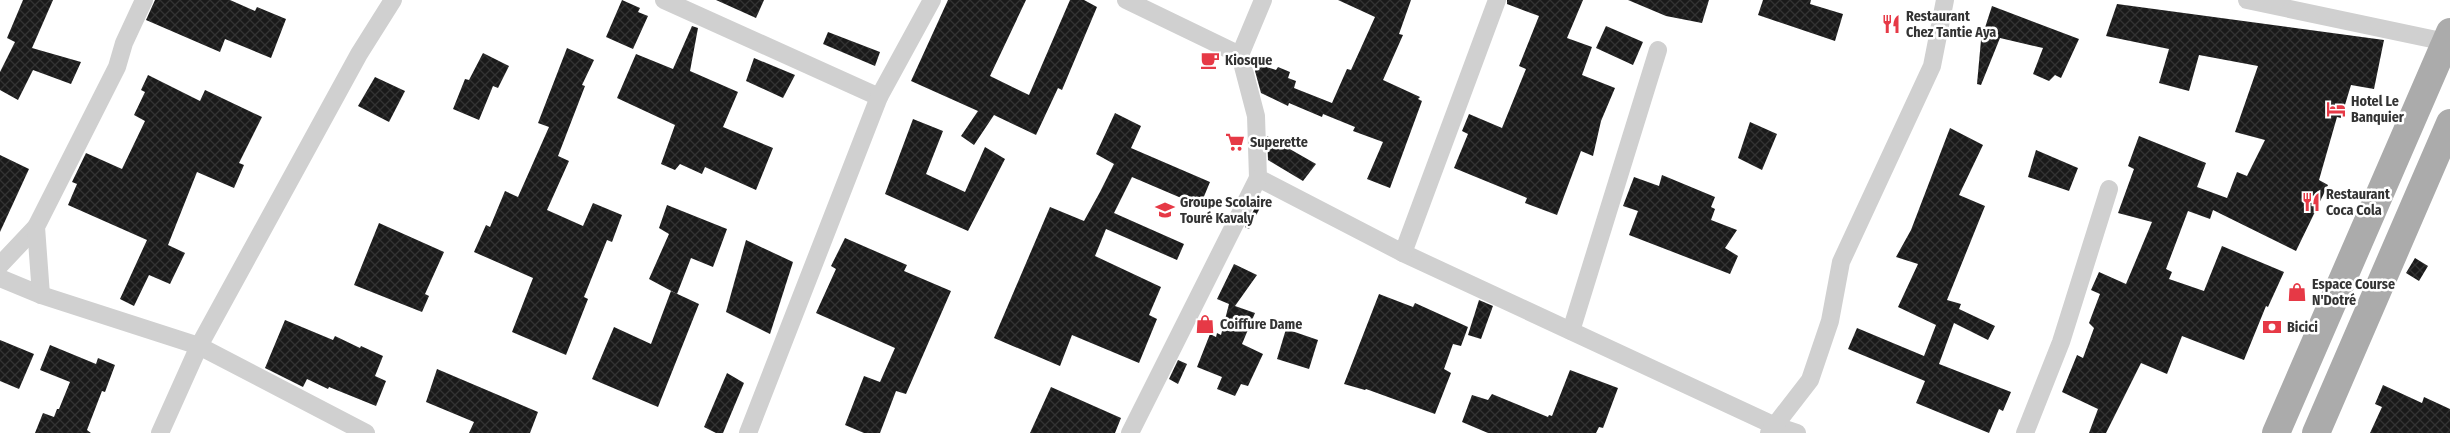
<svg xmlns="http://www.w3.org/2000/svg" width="2450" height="433" viewBox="0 0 2450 433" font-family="'Fira Sans Condensed',sans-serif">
	<defs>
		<pattern id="building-cross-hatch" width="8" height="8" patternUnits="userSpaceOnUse" patternTransform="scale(1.25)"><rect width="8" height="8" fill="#1a1a1a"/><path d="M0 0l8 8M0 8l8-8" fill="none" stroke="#333"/></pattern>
	</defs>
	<rect width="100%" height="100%" fill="#fff"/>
	<g fill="url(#building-cross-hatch)">
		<path d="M23 0H53L32 48 81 62 71 84 33 70 18 100 0 90V72L15 42 7 38Z"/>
		<path d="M155 0H230L255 11 257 7 286 19 271 58 225 39 220 52 146 20Z"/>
		<path d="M622 0 640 8 638 12 648 16 633 49 606 37Z"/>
		<path d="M716 0H764L756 18Z"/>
		<path d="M948 0H1026L990 76 1029 95 1070 0H1084L1097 7 1062 90 1058 88 1036 135 994 115 974 145 961 136 978 111 911 81Z"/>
		<path d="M1338 0H1411L1399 34 1403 35 1383 80 1420 97 1418 99 1422 101 1390 188 1367 179 1383 142 1353 131 1355 127 1323 114 1322 117 1289 103 1288 106 1261 93 1255 71 1258 64 1276 70 1278 67 1290 72 1288 78 1296 81 1294 88 1332 103 1347 69 1351 70 1375 17Z"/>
		<path d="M1507 0H1583L1567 38 1592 47 1582 75 1615 88 1601 121 1593 156 1581 151 1557 215 1525 203 1527 198 1454 168 1468 134 1462 131 1469 114 1502 128 1526 69 1519 66 1539 16 1507 4Z"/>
		<path d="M1628 0H1709L1702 23 1666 16Z"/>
		<path d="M1763 0H1811L1810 4 1843 14 1835 41 1758 15Z"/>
		<path d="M2117 4 2384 40 2374 89 2351 85 2341 118 2337 117 2319 180 2328 185 2296 251 2213 210 2210 219 2188 211 2166 269 2172 272 2169 279 2204 291 2222 246 2284 272 2268 307 2266 306 2244 360 2182 336 2167 374 2141 363 2106 433H2089L2098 409 2062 392 2077 355 2083 358 2094 328 2089 323 2100 294 2091 290 2099 272 2126 284 2152 222 2118 213 2134 169 2128 166 2139 136 2206 163 2197 187 2227 198 2237 172 2247 176 2265 140 2235 132 2258 66 2199 55 2189 91 2159 83 2169 49 2106 36Z"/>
		<path d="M1992 6 2079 39 2061 78 2055 75 2049 81 2033 74 2043 48 2000 38 1981 85 1977 84 1981 40Z"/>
		<path d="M692 26 698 28 690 71 738 92 723 127 773 148 756 190 705 167 702 174 680 164 675 170 661 164 675 125 617 98 636 54 673 69Z"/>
		<path d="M1606 26 1643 42 1633 65 1596 48Z"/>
		<path d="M828 32 880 52 875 66 823 44Z"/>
		<path d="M567 48 594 60 582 85 585 86 558 156 569 161 547 210 583 226 593 203 622 215 612 242 607 240 584 297 588 299 566 355 512 332 533 278 474 252 486 225 490 227 505 191 518 197 549 127 538 123Z"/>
		<path d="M483 53 509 66 498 88 493 86 479 120 453 109 465 79 469 80Z"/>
		<path d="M754 58 795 75 783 98 746 81Z"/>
		<path d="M148 75 200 101 205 90 262 117 239 163 244 165 234 188 197 172 168 245 185 253 170 284 149 275 134 306 120 299 147 240 68 205 77 184 72 182 86 153 122 169 145 121 134 115 145 92 141 90Z"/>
		<path d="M375 77 405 91 389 122 358 106Z"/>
		<path d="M1115 113 1141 126 1131 148 1210 182 1200 206 1132 177 1114 213 1184 244 1177 260 1106 229 1095 256 1161 287 1149 315 1157 319 1139 363 1072 335 1060 366 994 338 1050 207 1084 221 1100 192 1114 164 1096 154Z"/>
		<path d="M913 119 943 131 926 174 965 192 985 147 1005 159 968 231 885 194Z"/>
		<path d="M1750 122 1777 134 1762 170 1738 158Z"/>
		<path d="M1950 128 1983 145 1959 195 1985 206 1947 300 1961 304 1959 309 1995 326 1988 340 1954 323 1939 364 2011 392 2003 411 1999 409 1989 433 1916 403 1925 381 1848 349 1857 328 1924 356 1936 325 1898 307 1918 264 1896 257 1911 230Z"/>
		<path d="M1267 136 1316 164 1303 181 1268 160Z"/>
		<path d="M2036 150 2078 168 2069 191 2028 177Z"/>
		<path d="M0 155 29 169 0 232Z"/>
		<path d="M1662 175 1715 197 1711 207 1715 209 1711 220 1737 230 1725 248 1738 256 1730 274 1629 235 1638 211 1623 206 1634 177 1659 186Z"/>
		<path d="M1258 202 1262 204 1249 229 1245 227Z"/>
		<path d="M667 205 727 229 713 267 691 258 677 294 649 279 669 234 659 228Z"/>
		<path d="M379 223 444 252 425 294 429 296 422 312 354 285Z"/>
		<path d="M845 238 907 265 904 271 951 291 906 394 896 391 880 433H864L845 425 864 376 880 382 895 348 816 313 836 269 831 266Z"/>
		<path d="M746 240 793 262 770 334 726 312Z"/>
		<path d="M2415 258 2428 266 2419 281 2406 273Z"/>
		<path d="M1234 264 1257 275 1235 306 1255 313 1242 344 1263 354 1248 386 1241 384 1235 396 1217 389 1222 377 1197 367 1210 334 1216 337 1217 333 1221 335 1229 304 1217 299Z"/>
		<path d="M671 291 699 304 658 407 592 379 614 327 651 344Z"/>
		<path d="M1379 294 1413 307 1415 303 1468 327 1461 346 1453 344 1444 369 1451 373 1435 414 1366 389 1365 390 1344 384Z"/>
		<path d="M1479 300 1493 306 1481 339 1468 335Z"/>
		<path d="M285 320 333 340 335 336 360 348 361 346 383 356 375 376 386 381 376 406 329 387 328 389 307 379 303 387 265 368Z"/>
		<path d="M1286 329 1318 340 1309 369 1277 359Z"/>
		<path d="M0 340 34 354 19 389 0 381Z"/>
		<path d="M50 345 96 364 98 358 115 365 105 392 102 391 87 430 91 433H35L43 413 54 417 57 409H59L70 382 40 370Z"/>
		<path d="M1178 360 1187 364 1178 384 1169 379Z"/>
		<path d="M437 369 538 412 530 433H469L474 422 426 402Z"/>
		<path d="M1570 370 1618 388 1603 428 1599 427 1596 433H1488L1462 422 1472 395 1488 400 1492 394 1548 417 1549 415 1552 416Z"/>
		<path d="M727 373 744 383 723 433H716L704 427Z"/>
		<path d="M2383 385 2422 403 2424 397 2450 409V433H2370L2382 407 2375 404Z"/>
		<path d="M1051 387 1121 418 1115 433H1030Z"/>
	</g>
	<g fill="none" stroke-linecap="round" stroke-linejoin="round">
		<g stroke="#d0d0d0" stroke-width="18">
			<path d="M664 0 879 97"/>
			<path d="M1126 0 1240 55"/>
			<path d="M1263 0 1240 55 1256 116 1258 178 1403 253 1773 425 1797 433"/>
			<path d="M2247 0 2446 42"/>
			<path d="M1403 253 1497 0"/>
			<path d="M0 265 36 227"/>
			<path d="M0 278 41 295 199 346 366 433"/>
			<path d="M41 295 36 227 117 67 124 43 144 0"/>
			<path d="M1571 331 1658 50"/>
			<path d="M160 433 199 346 359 54 393 0"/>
			<path d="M748 433 879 97 932 0"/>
			<path d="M1130 433 1258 178"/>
			<path d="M1769 433 1810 380 1830 321 1841 262 1932 66 1945 0"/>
			<path d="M2025 433 2061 342 2109 189"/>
		</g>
		<g stroke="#ababab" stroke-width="28">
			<path d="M2276 433 2450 32"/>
			<path d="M2316 433 2450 123"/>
		</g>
	</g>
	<defs>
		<g id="restaurant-bare" transform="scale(1.5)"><path d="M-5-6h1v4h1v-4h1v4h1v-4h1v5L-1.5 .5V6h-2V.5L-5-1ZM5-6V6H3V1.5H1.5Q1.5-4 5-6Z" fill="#e63946" stroke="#fff" stroke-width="2.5" paint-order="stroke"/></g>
		<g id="cafe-bare" transform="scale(1.5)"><path d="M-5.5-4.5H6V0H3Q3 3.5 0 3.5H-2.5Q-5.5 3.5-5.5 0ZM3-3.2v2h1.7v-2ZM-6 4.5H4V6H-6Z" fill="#e63946" stroke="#fff" stroke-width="2.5" paint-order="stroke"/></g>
		<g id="hotel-bare" transform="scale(1.5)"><path d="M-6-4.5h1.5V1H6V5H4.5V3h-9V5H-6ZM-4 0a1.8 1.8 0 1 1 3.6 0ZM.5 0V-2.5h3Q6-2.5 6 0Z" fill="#e63946" stroke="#fff" stroke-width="2.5" paint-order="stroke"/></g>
		<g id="supermarket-bare" transform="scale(1.5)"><path d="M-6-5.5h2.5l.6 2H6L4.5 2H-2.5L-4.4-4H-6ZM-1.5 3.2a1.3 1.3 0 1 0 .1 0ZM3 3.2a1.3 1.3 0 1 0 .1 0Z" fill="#e63946" stroke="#fff" stroke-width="2.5" paint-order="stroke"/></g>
		<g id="school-bare" transform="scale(1.5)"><path d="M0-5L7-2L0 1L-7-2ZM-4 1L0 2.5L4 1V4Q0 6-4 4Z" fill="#e63946" stroke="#fff" stroke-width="2.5" paint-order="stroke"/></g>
		<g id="shop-bare" transform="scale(1.5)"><path d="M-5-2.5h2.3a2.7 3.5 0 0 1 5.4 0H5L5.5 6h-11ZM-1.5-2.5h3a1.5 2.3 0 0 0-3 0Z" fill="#e63946" stroke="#fff" stroke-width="2.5" paint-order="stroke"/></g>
		<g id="bank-bare" transform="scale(1.5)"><path d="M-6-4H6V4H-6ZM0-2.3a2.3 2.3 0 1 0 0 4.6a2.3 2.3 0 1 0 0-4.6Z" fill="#e63946" stroke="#fff" stroke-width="2.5" paint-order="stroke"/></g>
	</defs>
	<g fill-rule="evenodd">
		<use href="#restaurant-bare" x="1891" y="24"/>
		<use href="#cafe-bare" x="1210" y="60"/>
		<use href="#hotel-bare" x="2336" y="109"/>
		<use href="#supermarket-bare" x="1235" y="142"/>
		<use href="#restaurant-bare" x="2311" y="202"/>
		<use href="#school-bare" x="1165" y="210"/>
		<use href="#shop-bare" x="2297" y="292"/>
		<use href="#shop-bare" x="1205" y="324"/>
		<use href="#bank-bare" x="2272" y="327"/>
	</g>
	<g text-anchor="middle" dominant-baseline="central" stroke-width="5" stroke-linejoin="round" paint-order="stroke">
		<g font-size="14" font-weight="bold" fill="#333" stroke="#fff" text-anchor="start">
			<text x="1906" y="16">Restaurant<tspan x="1906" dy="16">Chez Tantie Aya</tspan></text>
			<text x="1225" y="60">Kiosque</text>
			<text x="2351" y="101">Hotel Le<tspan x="2351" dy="16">Banquier</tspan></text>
			<text x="1250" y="142">Superette</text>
			<text x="2326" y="194">Restaurant<tspan x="2326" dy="16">Coca Cola</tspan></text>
			<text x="1180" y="202">Groupe Scolaire<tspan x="1180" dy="16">Touré Kavaly</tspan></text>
			<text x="2312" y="284">Espace Course<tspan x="2312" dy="16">N'Dotré</tspan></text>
			<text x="1220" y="324">Coiffure Dame</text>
			<text x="2287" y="327">Bicici</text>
		</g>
	</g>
</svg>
